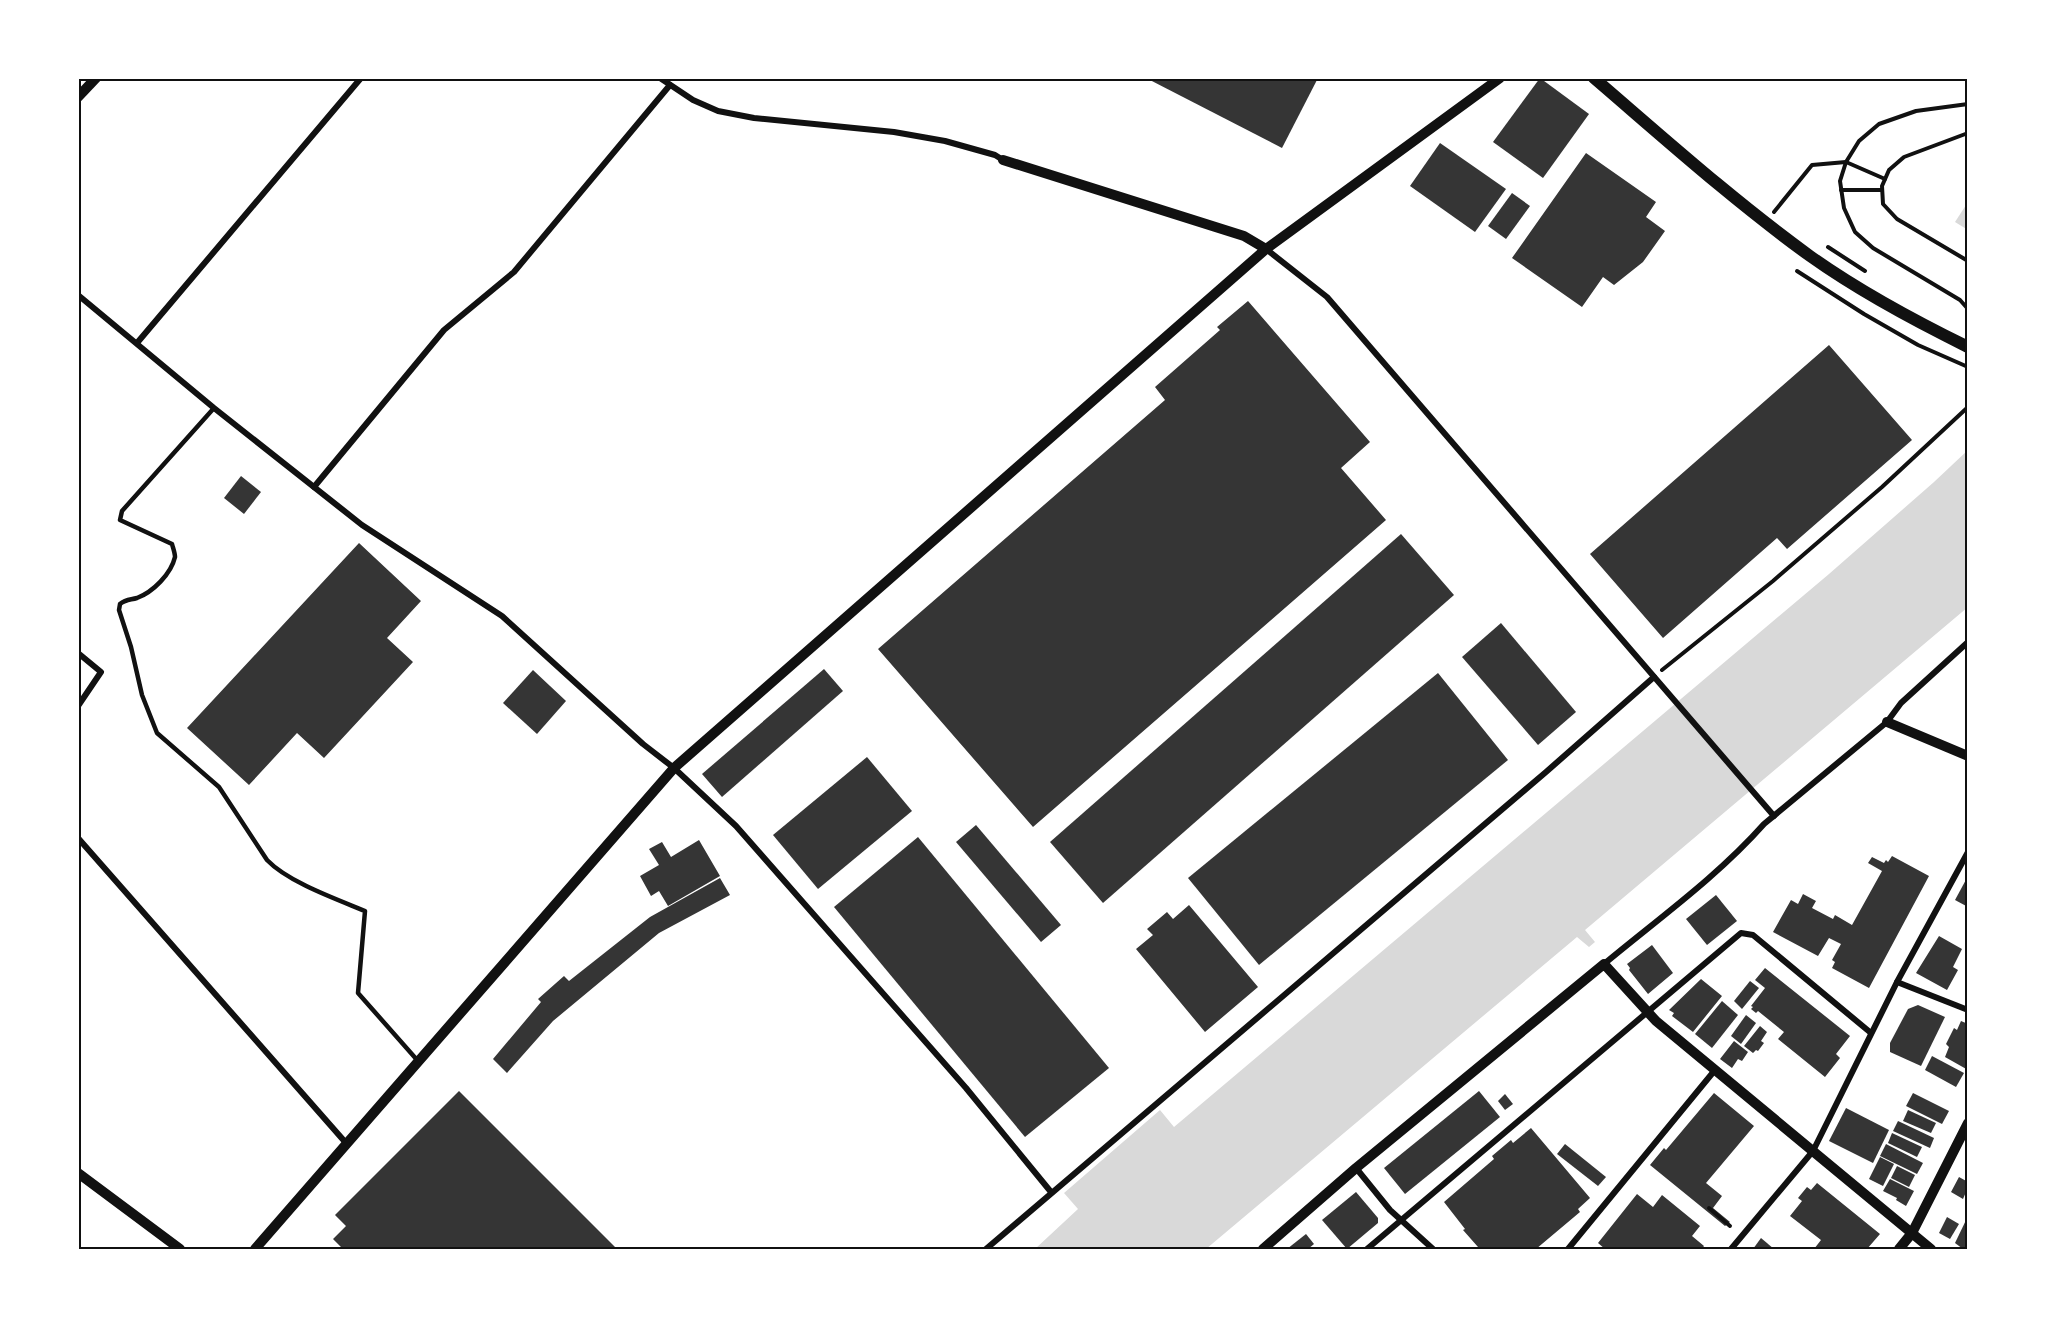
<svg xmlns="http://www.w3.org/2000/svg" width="2046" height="1327" viewBox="0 0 2046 1327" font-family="Cabin,sans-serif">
	<rect width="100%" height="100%" fill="#fff"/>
	<g fill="#d9d9d9">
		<path d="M1968 202V230L1955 222Z"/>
		<path d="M1968 450V607L1585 930 1595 942 1589 947 1577 937 1206 1249H1035L1078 1209 1064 1193 1160 1110 1174 1127 1829 574 1934 482Z"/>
	</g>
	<g fill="#353535">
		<path d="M1146 78H1318L1282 148Z"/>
		<path d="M1540 78 1589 114 1543 178 1493 142Z"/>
		<path d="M1440 143 1506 189 1475 232 1410 186Z"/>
		<path d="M1586 153 1656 202 1646 217 1665 231 1643 262 1614 285 1603 277 1582 307 1512 258Z"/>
		<path d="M1512 193 1530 206 1506 239 1488 226Z"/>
		<path d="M1248 301 1370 442 1341 468 1386 520 1033 827 878 649 1165 400 1155 387 1220 330 1217 327Z"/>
		<path d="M1829 345 1912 440 1787 549 1777 538 1663 638 1590 554Z"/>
		<path d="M241 476 261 492 244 514 224 498Z"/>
		<path d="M1401 534 1454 595 1103 903 1050 842Z"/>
		<path d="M359 543 421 601 387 638 413 662 324 758 297 733 249 785 187 728Z"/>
		<path d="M1501 623 1576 712 1538 745 1462 657Z"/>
		<path d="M824 669 843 691 722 797 702 774Z"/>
		<path d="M533 670 566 701 537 734 503 703Z"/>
		<path d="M1438 673 1508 760 1259 965 1188 878Z"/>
		<path d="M867 757 912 811 818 889 773 835Z"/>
		<path d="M976 825 1061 925 1041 942 956 842Z"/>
		<path d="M918 837 1109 1068 1025 1137 834 907Z"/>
		<path d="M699 840 720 876 668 906 659 891 651 896 640 876 659 865 649 849 662 842 671 857Z"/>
		<path d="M1892 856 1929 876 1869 988 1832 968 1835 962 1832 960 1841 944 1829 938 1818 956 1773 932 1791 900 1798 904 1803 894 1816 901 1812 908 1833 919 1835 915 1852 925 1882 871 1868 863 1872 857 1884 863 1886 860 1888 862Z"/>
		<path d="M1968 876V907L1955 900Z"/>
		<path d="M720 878 730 895 659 933 553 1021 507 1073 493 1059 541 1002 538 999 564 976 569 981 650 917Z"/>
		<path d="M1716 895 1737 921 1707 945 1686 919Z"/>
		<path d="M1189 905 1258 987 1205 1032 1136 949 1153 935 1147 929 1167 912 1173 919Z"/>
		<path d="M1939 936 1962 949 1953 967 1958 970 1947 990 1916 973Z"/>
		<path d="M1652 945 1673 973 1648 994 1629 970 1630 968 1627 964Z"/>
		<path d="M1765 968 1850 1036 1836 1054 1840 1058 1825 1077 1778 1039 1784 1032 1758 1011 1756 1013 1751 1009 1753 1007 1751 1006 1765 988 1755 980Z"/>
		<path d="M1701 979 1722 996 1693 1032 1672 1016 1674 1013 1669 1010Z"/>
		<path d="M1750 981 1759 988 1742 1009 1734 1001Z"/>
		<path d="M1722 1001 1738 1015 1712 1048 1695 1034Z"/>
		<path d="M1918 1005 1945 1017 1921 1066 1890 1052V1043L1908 1009Z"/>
		<path d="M1746 1015 1756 1023 1741 1044 1731 1036Z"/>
		<path d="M1961 1021 1968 1024V1070L1945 1057 1949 1047 1946 1044 1954 1028 1957 1030Z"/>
		<path d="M1760 1026 1767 1032 1761 1041 1764 1043 1758 1051 1756 1050 1753 1053 1744 1046Z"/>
		<path d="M1734 1041 1748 1052 1742 1061 1738 1059 1732 1068 1720 1059Z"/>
		<path d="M1932 1056 1964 1073 1956 1087 1925 1070Z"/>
		<path d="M459 1091 617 1249H343L333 1239 346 1226 335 1215Z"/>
		<path d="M1479 1091 1500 1117 1405 1194 1384 1168Z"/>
		<path d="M1714 1093 1754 1126 1706 1183 1722 1196 1713 1208 1730 1222 1725 1226 1650 1165 1664 1148 1666 1150Z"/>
		<path d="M1913 1093 1949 1111 1942 1124 1906 1106Z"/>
		<path d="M1505 1094 1513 1104 1505 1110 1498 1101Z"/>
		<path d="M1846 1108 1889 1130 1873 1163 1829 1141Z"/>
		<path d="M1908 1110 1936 1123 1931 1133 1903 1121Z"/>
		<path d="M1898 1121 1934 1138 1930 1148 1893 1131Z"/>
		<path d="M1531 1128 1590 1198 1578 1209 1580 1212 1536 1249H1476L1478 1247 1463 1230 1465 1229 1444 1202 1494 1159 1492 1156 1511 1140 1513 1143Z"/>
		<path d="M1892 1133 1922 1147 1917 1157 1888 1143Z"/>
		<path d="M1565 1144 1606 1177 1598 1186 1557 1154Z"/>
		<path d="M1886 1144 1923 1163 1917 1174 1880 1156Z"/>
		<path d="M1880 1157 1894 1164 1883 1186 1869 1179Z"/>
		<path d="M1897 1166 1915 1175 1909 1187 1891 1178Z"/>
		<path d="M1959 1177 1968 1182V1193L1966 1192 1963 1199 1951 1192Z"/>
		<path d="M1890 1179 1914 1191 1906 1206 1896 1200 1897 1198 1883 1191Z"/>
		<path d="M1817 1183 1880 1234 1867 1249H1814L1821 1240 1790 1216 1802 1201 1798 1198 1807 1187 1811 1190Z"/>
		<path d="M1356 1192 1378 1218V1223L1347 1249 1322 1220Z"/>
		<path d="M1637 1194 1653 1207 1662 1195 1700 1226 1692 1236 1704 1246 1702 1249H1605L1598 1243Z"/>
		<path d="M1968 1216V1249H1963L1955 1243Z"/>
		<path d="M1947 1217 1959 1224 1950 1239 1939 1233Z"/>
		<path d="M1306 1234 1314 1244 1308 1249H1287Z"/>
		<path d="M1761 1238 1774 1249H1753Z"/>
	</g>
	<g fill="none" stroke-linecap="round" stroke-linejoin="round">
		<g stroke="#111" stroke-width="4">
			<path d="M1968 104 1916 111 1879 124 1859 141 1846 162 1840 181 1844 208 1855 232 1873 248 1960 300 1968 309"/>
			<path d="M1968 133 1904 157 1889 170 1882 186 1883 204 1897 219 1968 261"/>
			<path d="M1841 190H1882"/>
			<path d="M1774 212 1812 165 1846 162 1885 179"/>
			<path d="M1828 247 1865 271"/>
			<path d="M1797 271 1864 314 1918 345 1968 367"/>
			<path d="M1662 670 1773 581 1882 487 1968 407"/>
			<path d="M1709 1208 1730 1226"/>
		</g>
		<path stroke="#111" stroke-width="4.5" d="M214 408 122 511 120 520 172 544C173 548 175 553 175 557 171 574 153 592 137 598 130 600 126 599 120 604L119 610 131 647 142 695 157 733 219 787 267 860C288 882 336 899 365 911L358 993 418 1061"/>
		<g stroke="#111" stroke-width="6">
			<path d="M660 78 693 100 718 111 754 118 894 132 945 141 995 155 1003 160"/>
			<path d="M1266 249 1327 297 1774 816"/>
			<path d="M78 295 214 408 362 525 502 616 643 744 674 768 736 826 966 1088 1051 1192"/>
			<path d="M137 343 361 78"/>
			<path d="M314 487 444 330 514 272 670 85"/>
			<path d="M78 653 101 672 78 706"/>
			<path d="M78 838 346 1143"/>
			<path d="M1604 964C1658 919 1717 877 1764 824L1887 722 1901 703 1968 642"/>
			<path d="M1897 982 1968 1010"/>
			<path d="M1356 1168 1390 1210 1433 1249"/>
			<path d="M986 1249 1546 772 1654 677"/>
			<path d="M1367 1249 1741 933 1753 935 1871 1033"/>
			<path d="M1568 1249 1715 1070"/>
			<path d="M1731 1249 1813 1151 1897 982 1968 852"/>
		</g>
		<g stroke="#111" stroke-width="10">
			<path d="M78 97 96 78"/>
			<path d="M1003 160 1244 236 1266 249"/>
			<path d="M1887 722 1968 756"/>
			<path d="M78 1173 180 1249"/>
			<path d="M255 1249 674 768 1266 249 1500 78"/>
			<path d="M1263 1249 1356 1168 1604 964 1656 1021 1931 1249"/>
			<path d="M1899 1249 1912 1233 1968 1123"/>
		</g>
		<path stroke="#111" stroke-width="12" d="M1594 78C1665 139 1734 201 1810 256 1859 291 1913 320 1968 347"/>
	</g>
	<rect width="2046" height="1327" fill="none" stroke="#ffffff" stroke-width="159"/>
	<rect x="80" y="80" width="1886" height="1168" fill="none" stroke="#111" stroke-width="2"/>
</svg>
